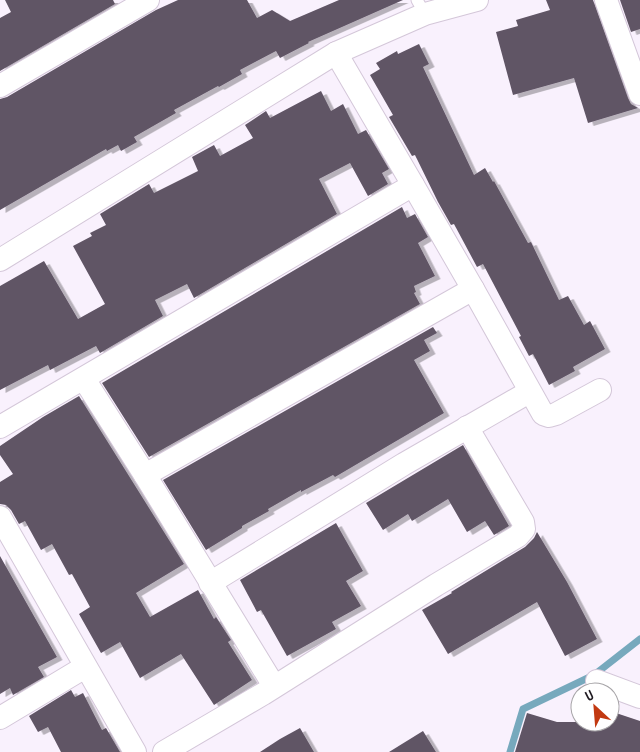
<svg xmlns="http://www.w3.org/2000/svg" width="640" height="752" viewBox="0 0 640 752" font-family="'PT Sans Narrow',sans-serif">
	<defs>
		<filter id="shadow"><feDropShadow dx="5.5" dy="3" stdDeviation="0" flood-color="#0004"/></filter>
	</defs>
	<rect width="100%" height="100%" fill="#f9f1fd"/>
	<g fill="none" stroke-linecap="round" stroke-linejoin="round">
		<path stroke="#77a9bd" stroke-width="7" d="M510 752 523 709 594 675 640 639"/>
	</g>
	<g fill="#605565" filter="url(#shadow)">
		<path d="M5 0H113L115 4 0 71V18L11 12Z"/>
		<path d="M178 0H247L257 18 272 10 290 21 339 0H403L308 42 309 43 280 58 276 51 240 70 242 74 219 87 218 86 174 110 176 113 134 137 137 142 121 151 118 145 107 151 106 149 0 210V99L7 97 156 10Z"/>
		<path d="M546 0H593L628 98 631 104 638 108 588 123 574 78 513 95 496 32 518 26 516 20 550 10Z"/>
		<path d="M620 0H640V29L631 32Z"/>
		<path d="M419 44 429 64 423 67 474 175 485 168 493 182 494 181 528 243 531 242 559 300 568 296 584 325 590 321 605 349 573 367 575 371 549 385 533 354 529 356 519 337 521 336 483 264 477 267 454 224 451 225 438 202 415 155 412 156 389 117 393 115 370 75 380 69 376 63 397 51 398 54Z"/>
		<path d="M321 91 331 111 343 104 358 134 366 130 389 169 382 173 388 184 368 196 350 163 319 179 337 214 194 298 187 284 155 300 163 316 100 353 96 346 50 370 48 365 0 390V286L44 261 78 319 105 304 73 246 92 236 90 233 106 225 100 214 149 184 154 193 198 171 192 157 214 145 220 156 253 138 245 125 266 111 270 118Z"/>
		<path d="M402 207 407 218 415 214 428 237 418 243 435 276 414 286 416 292 414 293 420 304 149 457 102 383Z"/>
		<path d="M433 327 437 333 424 340 430 351 414 360 444 413 335 477 333 475 301 492V490L268 509 269 511 242 526V528L206 550 163 480Z"/>
		<path d="M79 396 184 564 136 593 150 617 198 590 214 619 216 617 231 640 228 642 252 680 214 705 181 654 140 678 120 642 101 653 79 614 90 607 72 574 69 575 52 544 41 550 25 521 19 524 11 510 6 505 0 504V482L13 474 0 455V446L43 417Z"/>
		<path d="M463 445 509 526 494 535 485 521 467 532 448 499 412 521 408 514 383 530 366 503Z"/>
		<path d="M336 523 363 571 346 581 361 606 332 622 336 629 287 656 261 610 257 612 240 580Z"/>
		<path d="M537 532 567 582 597 639 565 656 537 602 448 654 422 610 452 593 451 592 525 547 534 538Z"/>
		<path d="M0 556 57 657 38 667 44 677 13 695 10 688 0 694Z"/>
		<path d="M71 690 75 697 83 693 102 730 106 728 120 752H61L48 727 38 732 29 716Z"/>
		<path d="M610 711 640 721V752H515L527 713 557 722H610Z"/>
		<path d="M300 728 314 752H260L280 739Z"/>
		<path d="M423 731 436 752H389Z"/>
	</g>
	<g fill="none" stroke-linecap="round" stroke-linejoin="round">
		<g stroke="#d4c7d9" stroke-width="13">
			<path id="lane" d="M417 0 425 14"/>
		</g>
		<g stroke="#d4c7d9" stroke-width="24">
			<g id="street">
				<path d="M606 0 640 94"/>
				<path d="M0 86 148 0"/>
				<path d="M413 185 473 289 543 414 549 416 556 414 600 390"/>
				<path d="M0 260 336 53 425 14 477 0"/>
				<path d="M84 379 145 475 274 686"/>
				<path d="M0 427 413 185 336 53"/>
				<path d="M145 475 473 289"/>
				<path d="M0 517 135 752"/>
				<path d="M210 583 404 464 529 392"/>
				<path d="M597 681 640 697"/>
				<path d="M0 718 85 667"/>
				<path d="M164 752 263 694 436 585 518 536 524 529 523 522 467 427"/>
			</g>
		</g>
		<use href="#lane" stroke="#fff" stroke-width="11"/>
		<use href="#street" stroke="#fff" stroke-width="22"/>
	</g>
	<g transform="translate(595 707) rotate(334)"><circle r="24" fill="#ffffff" stroke="#a6a4a7"/>
	<path d="M0-4L9 19L0 12L-9 19Z" fill="#c23911"/>
	<text y="-8" font-size="14" font-weight="bold" text-anchor="middle" fill="#201b22">U</text>
	</g>
</svg>
